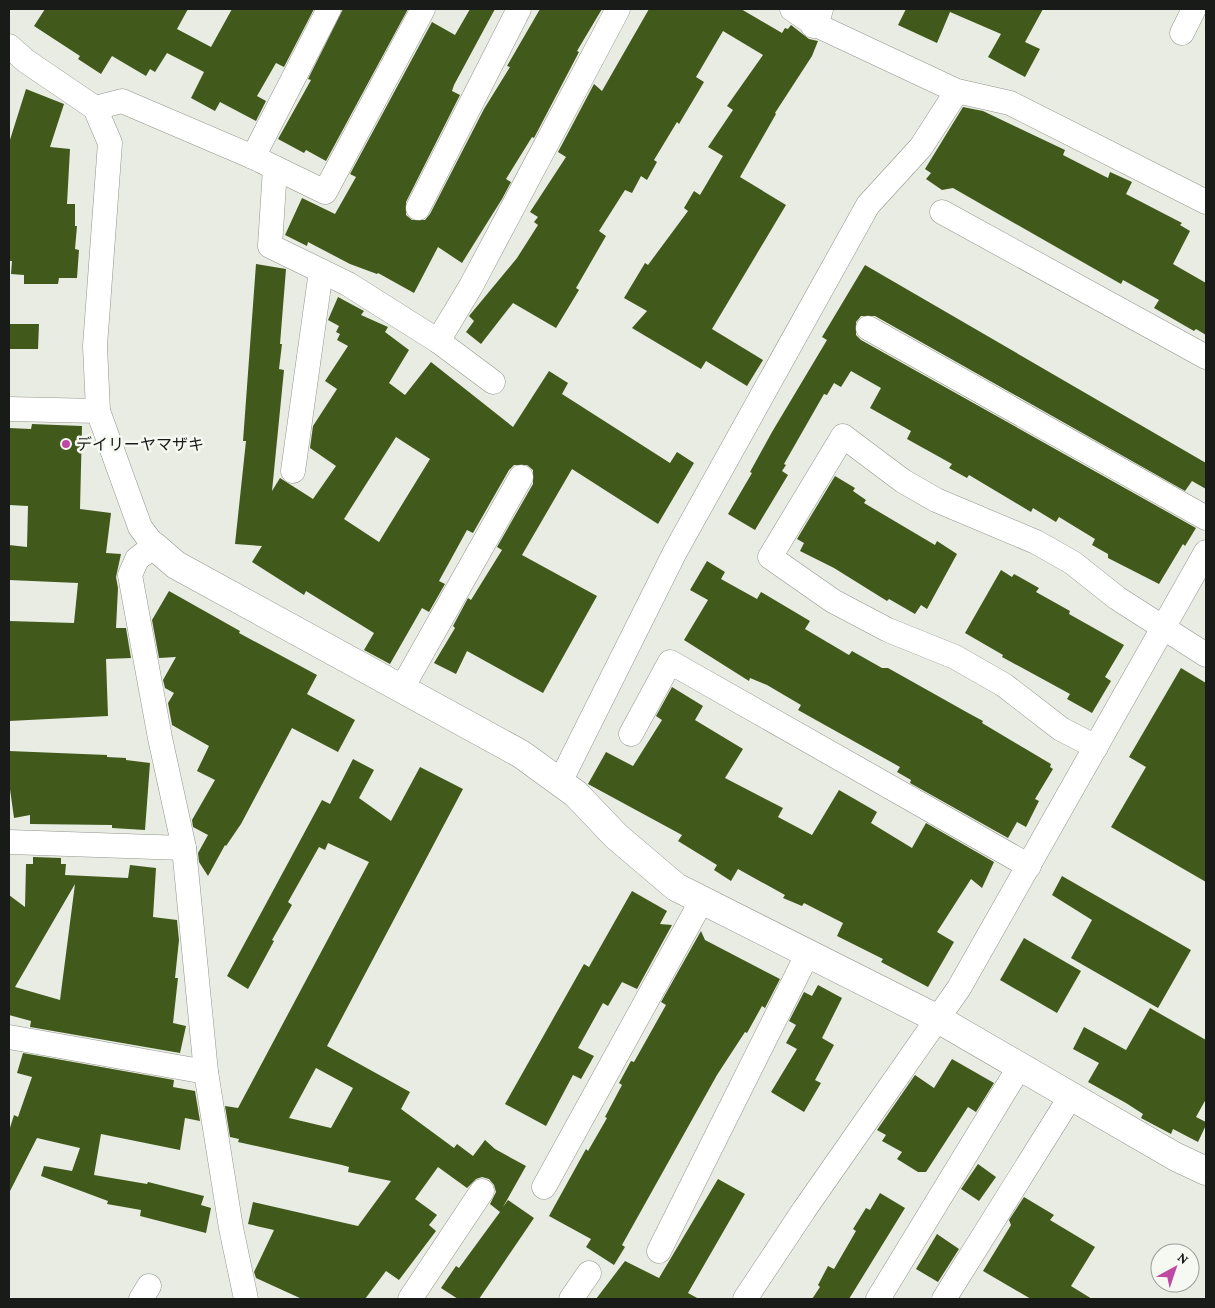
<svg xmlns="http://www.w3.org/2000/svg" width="1215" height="1308" viewBox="0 0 1215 1308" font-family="'Crimson Pro','Noto Sans JP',serif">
	<rect width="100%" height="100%" fill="#e8ece3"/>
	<g fill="#415a1b" fill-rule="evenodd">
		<path d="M45 9H188L177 29 211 47 232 9H314L284 67 276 63 257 96 266 101 256 121 220 102 215 111 191 98 204 72 167 53 155 72 150 69 146 76 112 56 101 74 78 59 80 56 34 26Z"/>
		<path d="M343 9H408L326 161 306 150 304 153 278 139 311 80 308 79Z"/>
		<path d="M470 9H495L454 85 452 91 460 95 406 202V215L412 220H425L430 214 484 109 510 67 507 66 540 9H602L577 51 579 52 534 138 532 137 506 179 511 182 502 199 462 263 438 247 414 293 378 273 377 274 350 264 308 242 307 246 285 235 302 198 335 214 356 177 350 174 432 22 455 35Z"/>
		<path d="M649 9H741L782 33 785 28 788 29 791 25 809 39 818 41 812 56 775 113 776 114 740 177 786 205 712 329 763 360 747 386 706 361 701 369 632 328 647 311 624 298 645 263 648 265 688 211 684 208 694 191 700 195 723 156 708 147 733 110 727 106 763 55 723 31 696 77 704 82 679 124 677 122 654 160 657 162 647 180 641 176 632 193 625 190 599 231 606 236 576 288 579 290 556 328 513 303 481 344 466 332 474 321 469 316 517 258 538 225 534 222 538 217 530 212 566 157 558 152 594 84 602 91Z"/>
		<path d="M906 9H1043L1025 42 1040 49 1025 77 988 57 1001 34 950 12 937 43 898 25Z"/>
		<path d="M26 89 64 104 50 147 70 149 67 204H75V226H77L75 249 79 250 77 278H59L58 284H24V275L11 274 12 261H9V143Z"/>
		<path d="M963 107 983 111 1065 150 1063 155 1108 178 1110 172 1132 182 1126 194 1182 223 1180 225 1190 231 1173 264 1206 283V335L1196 329 1194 331 1154 308 1159 300 1123 280 1121 284 953 188 942 190 926 179 931 173 925 169Z"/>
		<path d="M256 264 286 269 280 344H282L279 369 284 370 272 491 280 478 313 499 336 466 310 448 313 426 337 389 325 381 348 346 337 340 340 334 336 332 339 326 328 320 338 297 364 311 361 315 388 327 385 332 409 350 389 383 405 395 431 362 513 427 549 371 568 383 562 394 670 463 677 452 694 463 658 524 572 469 522 555 597 596 543 693 467 651 456 674 434 663 455 628 453 626 468 598 471 600 502 550 497 547 533 484V470L527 465H514L509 470 473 533 467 530 439 581 445 584 429 612 422 608 390 664 364 650 374 633 306 591 304 595 252 562 262 546 235 544 246 441H243ZM396 437 430 459 379 542 344 519Z"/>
		<path d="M865 265 1206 463V489L1192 481 1185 491 875 316H861L856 322V335L861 340 1196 528 1185 546 1183 544 1159 584 1108 558V554L1092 545 1095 539 1059 517 1056 522 1033 508 1031 512 969 475 967 478 949 468 952 464 907 439 911 431 870 408 881 388 851 371 841 387 834 383 827 395 824 394 784 464 786 465 782 471 788 475 755 530 728 514 752 473 750 472 772 432 827 340 822 337Z"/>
		<path d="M9 324H39L38 349H9Z"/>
		<path d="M32 424 82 426 80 509 111 513 106 553 121 554 116 577 118 588 116 628H126L131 658 106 659 108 716 9 721V621L74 623 78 583 9 580V545L27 547 28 506 9 505V428L31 429Z"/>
		<path d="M835 476 855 488 853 491 866 500 864 503 935 545 937 541 957 554 927 609 921 605 915 614 889 599 887 601 834 568 800 551 804 543 797 539Z"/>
		<path d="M707 561 725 572 721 579 757 599 761 592 810 621 805 629 849 655 852 651 882 668H888L970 714 983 721 982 723 1051 764 1050 767 1053 769 1035 799 1039 801 1026 827 1017 822 1008 838 910 783 911 780 897 772 900 767 798 710 801 705 767 685 750 678 749 681 684 640 708 600 690 590Z"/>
		<path d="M1001 570 1012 577 1014 574 1039 588 1036 592 1070 611 1069 614 1124 645 1105 677 1111 681 1092 713 1067 699 1070 694 1002 657 1003 655 965 633Z"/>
		<path d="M169 591 240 631 239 633 317 675 307 694 355 720 338 752 292 728 241 824 226 846 225 845 208 876 199 862 198 853 208 835 193 827 192 820 215 780 197 771 209 746 172 725 168 703 174 693 165 688 163 680 176 657 159 658 152 620Z"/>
		<path d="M1181 668 1206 683V882L1111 827 1146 767 1129 757Z"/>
		<path d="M672 687 703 706 695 720 743 749 725 778 783 808 778 817 812 835 839 790 877 812 871 823 912 848 926 823 994 862 982 888 971 879 937 932 954 942 928 987 881 962 883 959 837 936 843 923 804 903 802 906 783 898 785 895 738 869 731 881 714 870 717 865 678 841 682 835 588 784 606 752 633 766 662 720 656 716Z"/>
		<path d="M9 751 107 755V757L126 758V760L150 763 145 830 112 828V825L30 824V815L14 818 9 782Z"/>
		<path d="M353 759 374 770 359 798 391 821 420 767 463 789 327 1046 410 1092 401 1109 454 1148 457 1144 473 1156 485 1140 495 1149 526 1166 503 1207 508 1200 534 1218 479 1299H458L441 1288 456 1266 459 1268 500 1212 490 1204 496 1192 494 1185 489 1179 482 1177 476 1179 467 1188 438 1167 415 1199 437 1215 429 1225 436 1231 399 1280 386 1271 365 1299H302L256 1278 254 1272 274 1230 248 1224 253 1202 358 1226 391 1181 348 1172 349 1167 342 1165 238 1142 239 1139 230 1137 225 1106 238 1108 369 862 328 843 325 850 319 847 288 902 292 905 272 940 274 941 248 989 227 976 322 800 330 804ZM316 1068 353 1088 331 1128 289 1118Z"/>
		<path d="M33 857 61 858V864H66L65 875 128 878 130 865 156 868 153 917 177 920 179 940 175 978H178L173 1023 186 1026 180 1053 30 1027 31 1021 9 1015V895L25 907 26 864H33ZM75 884 60 1000 15 987Z"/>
		<path d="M1062 876 1191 950 1158 1008 1071 958 1092 920 1052 895Z"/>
		<path d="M632 891 667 911 660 924 672 925 637 989 622 982 608 1006 603 1003 578 1048 594 1056 581 1079 573 1075 546 1126 505 1104 584 964 589 967Z"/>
		<path d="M701 931 705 940 780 979 765 1008 762 1006 747 1033 745 1032 717 1075 622 1245 625 1247 614 1265 586 1247 591 1239 549 1216 586 1149 588 1151 607 1118 605 1117 622 1085 619 1083 631 1061 634 1062 666 1005 661 1002Z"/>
		<path d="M1024 938 1081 971 1057 1013 1000 980Z"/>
		<path d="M818 985 842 998 822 1038 834 1045 815 1080 821 1083 804 1112 771 1092 797 1049 786 1043 796 1025 789 1021 804 992 812 996Z"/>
		<path d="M1150 1008 1206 1040V1099L1196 1117 1206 1122V1125L1198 1142 1173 1129 1171 1134 1141 1118 1143 1114 1126 1103 1088 1082 1099 1063 1073 1049 1084 1027 1126 1050Z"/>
		<path d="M23 1053 174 1080 173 1087 195 1091 200 1121 185 1118 180 1150 101 1134 94 1175 147 1184 148 1182 204 1196 201 1205 211 1208 206 1233 140 1216 141 1210 107 1204 108 1201 41 1176 44 1166 72 1171 80 1148 37 1138 9 1193V1131L14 1115 18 1117 32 1077 17 1073Z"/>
		<path d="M952 1059 994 1083 976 1112 968 1107 926 1172H918L897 1159 902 1152 882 1141 886 1135 877 1130 915 1075 934 1088Z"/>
		<path d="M978 1164 996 1177 979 1201 961 1189Z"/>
		<path d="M718 1179 745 1194 688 1293 699 1299H596L625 1261 659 1278Z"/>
		<path d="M880 1193 905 1208 849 1299H812L820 1287 818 1285 828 1266 834 1269 856 1231 853 1229 866 1208 870 1210Z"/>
		<path d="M1024 1197 1054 1215 1050 1220 1095 1247 1071 1286 1092 1299H1031L983 1271 1011 1225 1009 1220Z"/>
		<path d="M937 1234 959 1249 938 1282 916 1269Z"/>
	</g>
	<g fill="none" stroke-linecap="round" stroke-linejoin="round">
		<g stroke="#92958e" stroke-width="25">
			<g id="minor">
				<path d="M792 9 814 24 957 91 1010 103 1206 202"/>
				<path d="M1182 33 1194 9"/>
				<path d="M9 46 26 61 95 108 110 143 95 346 98 411 140 527 154 546 137 559 130 575 160 738 184 848 206 1072 231 1228 246 1299"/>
				<path d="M95 108 122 101 253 157 325 192 423 9"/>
				<path d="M253 157 329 9"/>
				<path d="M275 168 270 246 348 284 438 341 493 382"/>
				<path d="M418 208 519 9"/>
				<path d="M942 212 1206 357"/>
				<path d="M868 328 1206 518"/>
				<path d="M438 341 471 286 618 9"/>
				<path d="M9 409 98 411"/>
				<path d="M293 471 321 271"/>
				<path d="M402 688 521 477"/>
				<path d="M631 734 670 662 1029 866"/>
				<path d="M1096 747 1061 729 1004 685 955 657 888 630 833 601 770 557 843 436 903 481 936 500 1036 542 1073 563 1117 598 1206 655"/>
				<path d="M560 782 675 552 868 205 921 147 957 91"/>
				<path d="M9 842 184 848"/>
				<path d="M9 1037 206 1072"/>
				<path d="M544 1187 702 900"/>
				<path d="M659 1251 808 953"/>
				<path d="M141 1299 149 1286"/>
				<path d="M410 1299 482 1191"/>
				<path d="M571 1299 589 1273"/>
				<path d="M745 1299 804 1210 959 988 1206 552"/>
				<path d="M878 1299 1020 1066"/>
				<path d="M944 1299 1071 1096"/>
			</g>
		</g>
		<g stroke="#92958e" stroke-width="29">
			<g id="tertiary">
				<path d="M814 24 819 9"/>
				<path d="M154 546 176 565 521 754 576 794 616 836 676 887 938 1019 1176 1157 1206 1171"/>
			</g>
		</g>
		<use href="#minor" stroke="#fff" stroke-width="24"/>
		<use href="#tertiary" stroke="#fff" stroke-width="28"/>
	</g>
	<circle fill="#be49a2" stroke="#f5f9f1" stroke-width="2" cx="66" cy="444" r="5"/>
	<g text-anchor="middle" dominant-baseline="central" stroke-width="5" stroke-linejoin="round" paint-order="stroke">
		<g font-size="16" fill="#191b18" stroke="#f5f9f1" text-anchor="start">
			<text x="76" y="444">デイリーヤマザキ</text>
		</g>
	</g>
	<rect width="1215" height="1308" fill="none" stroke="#191b18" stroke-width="20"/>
	<g transform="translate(1175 1268) rotate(40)"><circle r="24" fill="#f5f9f1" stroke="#9da09a"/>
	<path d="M0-4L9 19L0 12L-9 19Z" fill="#be49a2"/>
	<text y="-8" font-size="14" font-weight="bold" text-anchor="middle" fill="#191b18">N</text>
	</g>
</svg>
